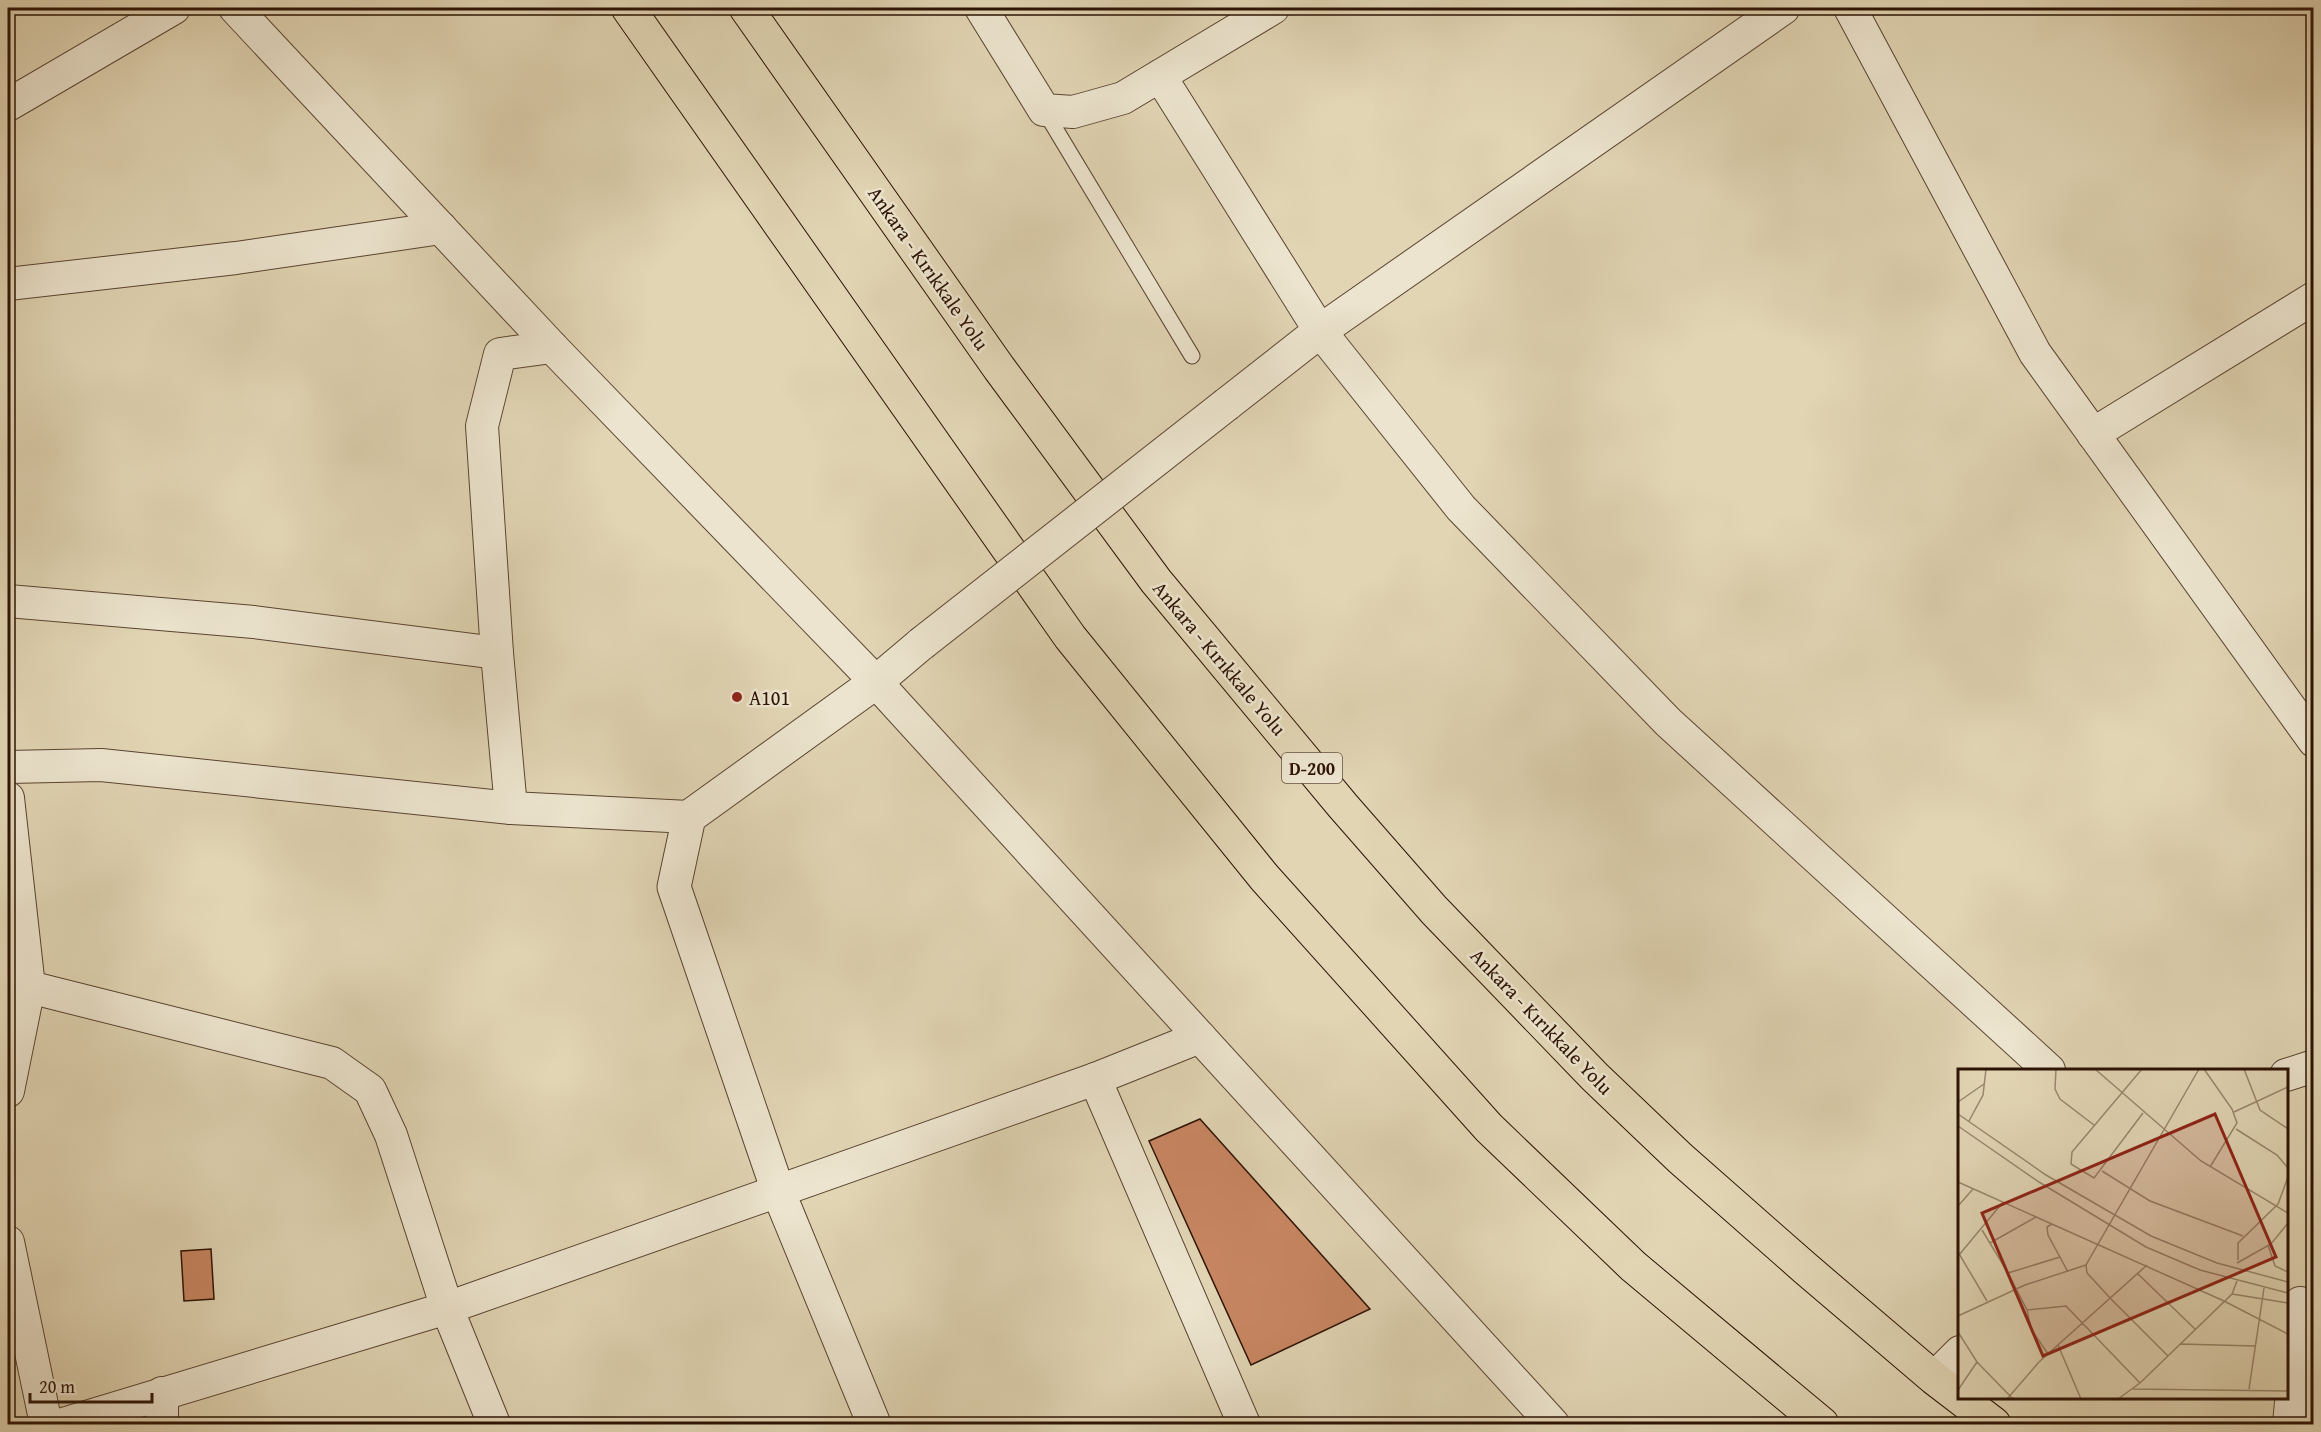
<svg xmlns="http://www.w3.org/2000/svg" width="2321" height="1432" viewBox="0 0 2321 1432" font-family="'Gentium Book Plus',serif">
	<rect width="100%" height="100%" fill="#e1d5b4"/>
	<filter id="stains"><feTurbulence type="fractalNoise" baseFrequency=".00333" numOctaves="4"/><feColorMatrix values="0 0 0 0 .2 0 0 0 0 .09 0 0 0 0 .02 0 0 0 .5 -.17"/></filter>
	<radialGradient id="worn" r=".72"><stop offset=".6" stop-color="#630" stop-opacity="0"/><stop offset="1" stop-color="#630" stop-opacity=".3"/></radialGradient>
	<g fill="#c88662" stroke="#2d1305" stroke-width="1.5">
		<path d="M1200 1119 1370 1309 1251 1365 1149 1141Z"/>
		<path d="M211 1249 214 1299 184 1301 181 1251Z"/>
	</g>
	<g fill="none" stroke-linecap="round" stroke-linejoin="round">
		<g stroke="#5a4431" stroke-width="17">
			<path id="service" d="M1044 110 1192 356"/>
		</g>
		<g stroke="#5a4431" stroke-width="34">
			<g id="minor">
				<path d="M235 8 552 347 876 682 1553 1424"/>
				<path d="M981 8 1044 110 1073 112 1123 98 1273 8"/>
				<path d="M1850 8 2035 353 2314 741"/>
				<path d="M1160 76 1320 331 1461 508 1668 722 2049 1070"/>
				<path d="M8 105 174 8"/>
				<path d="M8 284 236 258 441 228"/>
				<path d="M2093 434 2314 298"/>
				<path d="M8 601 254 622 497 653"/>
				<path d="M8 767 101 765 511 808 689 817"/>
				<path d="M8 798 29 987 8 1091"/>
				<path d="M511 808 497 653 482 426 500 354 552 347"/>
				<path d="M29 987 332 1063 370 1090 391 1135 447 1308 494 1424"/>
				<path d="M2286 1075 2314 1066"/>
				<path d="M1095 1079 1244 1424"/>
				<path d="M8 1242 46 1424"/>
				<path d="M1934 1378 1960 1352"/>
				<path d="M162 1393V1424"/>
				<path d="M63 1424 447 1308 1095 1079 1200 1037"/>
				<path d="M2289 1424 2300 1303"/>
			</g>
		</g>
		<g stroke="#5a4431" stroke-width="35">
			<g id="tertiary">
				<path d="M1227 404 1320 331 1783 8"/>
				<path d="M874 1424 778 1191 674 887 689 817 876 682 921 644"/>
			</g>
		</g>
		<g stroke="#2d1305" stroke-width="35">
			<g id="trunk">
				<path d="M628 8 1070 637 1264 877 1489 1128 1633 1266 1822 1424"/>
				<path d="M746 8 999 368 1156 581 1343 806 1434 910 1595 1077 1680 1158 1805 1268 1934 1378 1994 1424"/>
			</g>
		</g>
		<use href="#service" stroke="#ece4ce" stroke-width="15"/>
		<use href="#minor" stroke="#ece4ce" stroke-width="32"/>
		<use href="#tertiary" stroke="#ece4ce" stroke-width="33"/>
		<use href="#trunk" stroke="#e1d5b4" stroke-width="33"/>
		<g stroke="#5a4431" stroke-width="35" stroke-linecap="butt">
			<path id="tertiary-bridge" d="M921 644 1227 404"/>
		</g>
		<use href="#tertiary-bridge" stroke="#ece4ce" stroke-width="33"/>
	</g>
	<circle fill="#8f2418" stroke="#ece4ce" stroke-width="2" cx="737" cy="697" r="6"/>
	<g text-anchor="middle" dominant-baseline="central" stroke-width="5" stroke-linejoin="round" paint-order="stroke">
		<rect fill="#ece4ce" stroke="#665241" stroke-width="1.5" x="1282" y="753" width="60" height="30" rx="4.5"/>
		<g font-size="18" font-weight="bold" fill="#2d1305">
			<text x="1312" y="768">D-200</text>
		</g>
		<g font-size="20" fill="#2d1305" stroke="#ece4ce">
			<text transform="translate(929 268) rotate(55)">Ankara - Kırıkkale Yolu</text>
			<text transform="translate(1220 658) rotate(50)">Ankara - Kırıkkale Yolu</text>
			<text transform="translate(1542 1021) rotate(46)">Ankara - Kırıkkale Yolu</text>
		</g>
		<g font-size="20" fill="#2d1305" stroke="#ece4ce" text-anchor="start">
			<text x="749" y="697">A101</text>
		</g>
	</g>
	<g transform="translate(1958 1069)">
		<rect width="330" height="330" fill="#e1d5b4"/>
		<path fill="none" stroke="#99876e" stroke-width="1.5" d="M98 0 97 20 102 30 136 56M137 0 243 92 330 144M184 0 114 83 113 95 136 109 185 44M246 0 274 40 279 54 252 98M286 0 302 41 330 60M0 33 26 15M276 43 330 18M0 45 88 106 193 167 259 194 330 213M11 52 25 26 28 0M0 57 81 113 188 178 242 201 330 224M278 60 319 86 330 99M144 102 192 132 285 167M0 113 266 232 330 265M0 137 15 120M94 155 89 158 90 166 110 203M24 161 50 204 69 241 73 260 90 285M32 174 78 148M310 176 317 197 330 203M0 183 29 232M1 186 45 133M280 191V174L320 135 330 108M279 194 313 175 330 154M50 204 102 188M180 205 237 260M274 225 330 234M69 241 108 237 182 314M0 247 67 216 128 196M0 263 19 293 55 330M222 275 297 277M100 276 123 330M210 287 153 230 129 204 128 196 241 0M175 320 330 322M291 320 306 219M0 321 19 293M49 330 81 293 189 196M160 330 182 314 274 225 279 212"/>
		<path fill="#8f2418" fill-opacity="0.15" stroke="#8f2418" stroke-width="3" d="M257 45 318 188 85 287 24 144Z"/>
		<rect width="330" height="330" fill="none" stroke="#2d1305" stroke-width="3"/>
	</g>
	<rect width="2321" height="1432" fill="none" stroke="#e1d5b4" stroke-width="30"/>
	<rect x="9" y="9" width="2303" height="1414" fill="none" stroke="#2d1305" stroke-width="3"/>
	<rect x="15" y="15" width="2291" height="1402" fill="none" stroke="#2d1305" stroke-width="1.5"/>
	<path d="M30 1393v9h122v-9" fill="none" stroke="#2d1305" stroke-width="3"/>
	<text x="39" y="1393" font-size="18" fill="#2d1305" stroke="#ece4ce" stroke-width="4.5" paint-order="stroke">20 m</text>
	<rect width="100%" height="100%" filter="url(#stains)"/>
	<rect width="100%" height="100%" fill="url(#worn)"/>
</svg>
